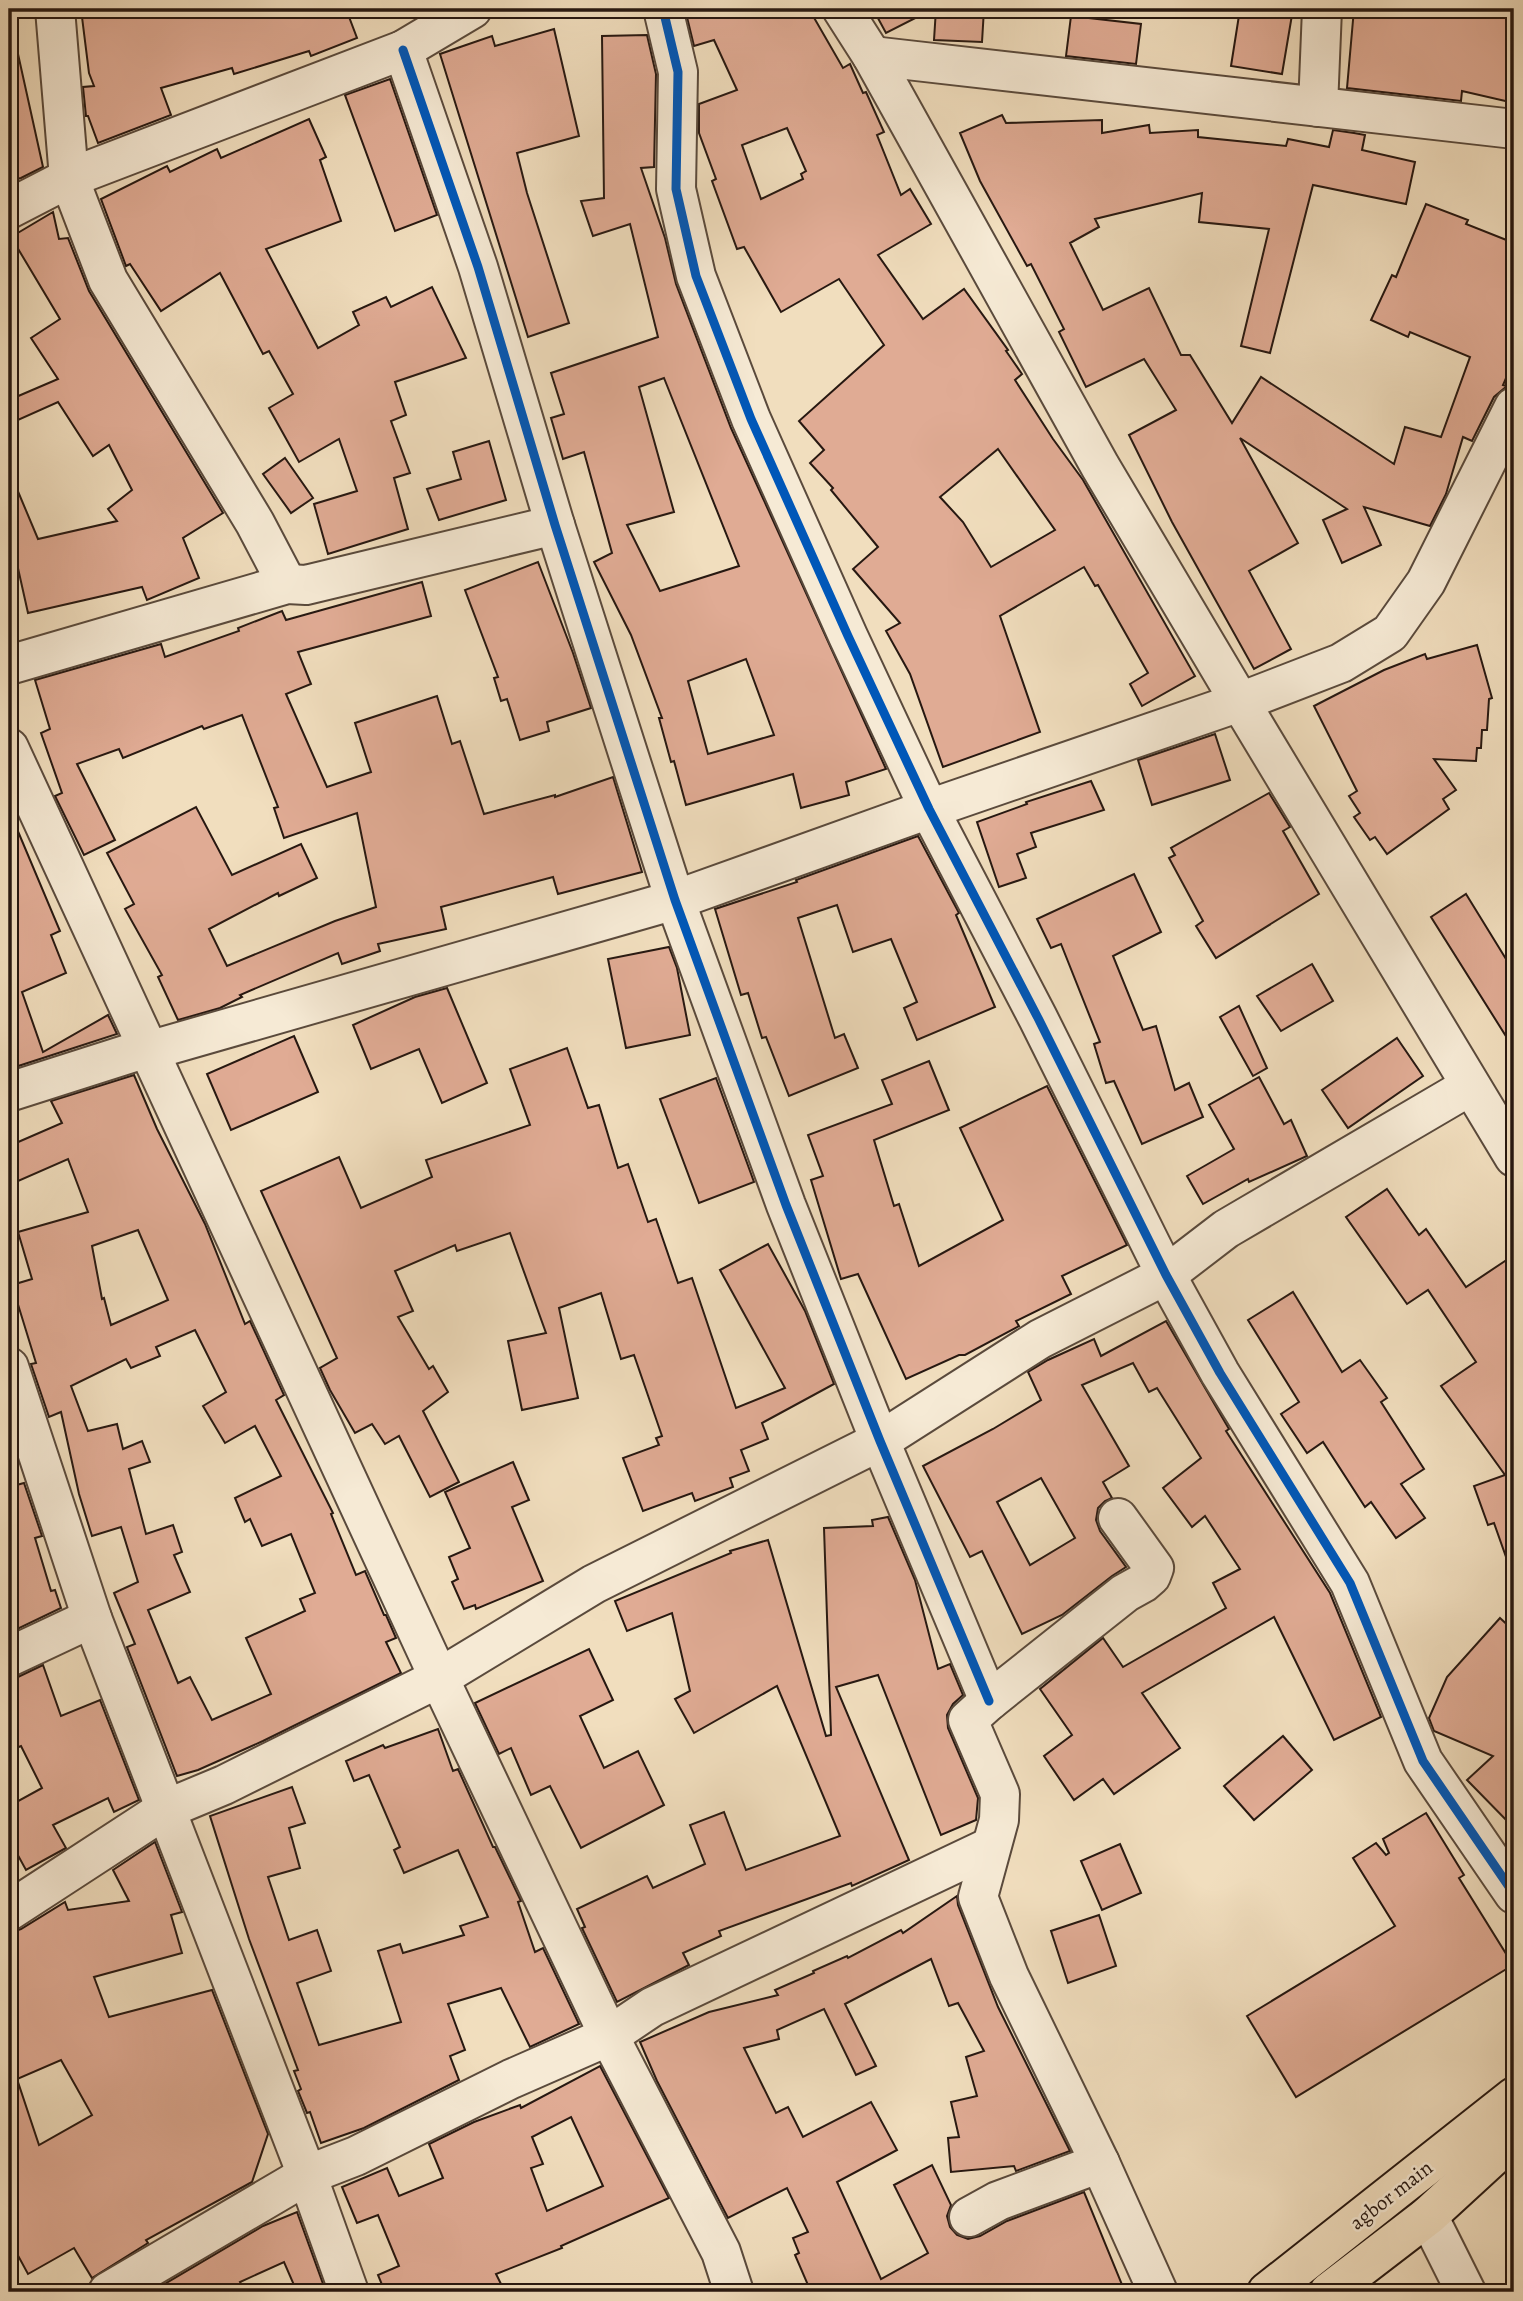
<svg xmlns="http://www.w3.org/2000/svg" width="1523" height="2301" viewBox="0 0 1523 2301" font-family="Alegreya,serif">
	<rect width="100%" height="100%" fill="#f1debe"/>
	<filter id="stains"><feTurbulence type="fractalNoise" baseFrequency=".00286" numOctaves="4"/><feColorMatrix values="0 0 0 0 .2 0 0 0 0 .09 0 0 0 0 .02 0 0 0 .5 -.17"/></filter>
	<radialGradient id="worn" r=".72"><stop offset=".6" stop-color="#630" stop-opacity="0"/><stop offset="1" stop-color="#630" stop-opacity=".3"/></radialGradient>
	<g fill="#e0ab94" stroke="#271811" stroke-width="2" fill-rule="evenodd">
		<path d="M81 9H346L357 38 311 56 309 51 234 74 232 68 161 88 171 115 98 143 88 116H86L83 87 94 86 89 73Z"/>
		<path d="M685 9H809L843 68 850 64 863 93 866 92 884 132 877 135 901 195 910 189 931 224 878 255 923 319 964 289 1008 350 1006 351 1022 374 1015 380 1053 439 1083 480 1195 676 1142 706 1130 684 1148 673 1098 585 1095 586 1084 567 1000 616 1040 732 943 767 910 674 886 631 900 623 853 569 878 547 831 490 833 488 810 463 824 450 799 421 884 345 839 279 781 312 744 247 737 249 712 181 716 179 699 133V104L737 90 714 40 694 46ZM787 128 806 171 801 174 803 179 761 199 742 145ZM998 449 1055 530 991 567 963 522 940 497Z"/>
		<path d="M873 9H933L886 33Z"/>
		<path d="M936 9H984L982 42 934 40Z"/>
		<path d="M1240 9H1293L1282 74 1231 66Z"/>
		<path d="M1354 9H1514V103L1462 91 1461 101 1347 88Z"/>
		<path d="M1071 16 1141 24 1136 64 1066 56Z"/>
		<path d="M554 29 579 136 517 153 527 193 569 323 528 337 440 54 492 36 495 46Z"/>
		<path d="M647 35 656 74 654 167 641 168 665 238 676 284 731 428 886 769 846 782 849 795 801 808 793 774 686 805 674 761 671 762 659 718H662L631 635 594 562 612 553 584 452 563 459 551 418 564 414 551 373 658 337 630 224 593 236 581 201 604 198 602 36ZM664 378 739 566 660 591 627 525 674 512 639 387ZM746 659 774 735 708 754 688 681Z"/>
		<path d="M18 54 43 167 21 178 9 181V55Z"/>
		<path d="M390 79 437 215 395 231 345 95Z"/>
		<path d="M1002 115 1006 123 1102 120V133L1149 125 1150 133 1198 130V137L1286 146 1288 139 1329 147 1333 130 1354 133 1365 135 1362 150 1415 162 1406 204 1313 185 1270 353 1241 346 1269 229 1199 222 1202 193 1095 219 1099 227 1070 243 1103 310 1149 288 1181 355H1190L1232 423 1261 377 1394 464 1405 427 1441 437 1470 357 1410 332 1408 337 1371 320 1392 275 1396 277 1426 204 1468 220 1466 224 1514 243V360L1503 385 1507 386 1494 397 1472 441 1463 437 1446 494 1430 526 1364 507 1381 545 1342 563 1323 520 1347 509 1240 438 1298 543 1249 571 1291 649 1254 669 1172 522 1129 435 1176 410 1144 359 1086 387 1059 332 1064 329 1031 264 1027 266 980 181 960 133Z"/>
		<path d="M309 119 326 157 320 160 341 221 266 249 318 348 359 325 353 312 386 297 391 307 432 287 466 358 395 382 406 415 391 421 410 473 394 478 408 529 328 554 314 504 357 491 339 439 299 462 269 408 293 394 269 351 263 354 220 273 161 311 130 264 126 266 101 199 167 166 170 172 217 149 221 158Z"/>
		<path d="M53 212 59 239 68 238 89 291 223 513 183 538 199 578 147 600 142 587 28 613 9 528V470L38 539 117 521 108 509 132 490 109 445 93 456 58 402 9 424V400L58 379 31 338 60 319 11 237Z"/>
		<path d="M489 441 506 500 439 520 427 489 461 479 453 452Z"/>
		<path d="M285 458 313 498 291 513 263 474Z"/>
		<path d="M538 562 573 653 591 708 547 722 549 731 520 740 507 699 501 701 494 678 498 677 465 590Z"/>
		<path d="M422 582 431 616 298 652 311 684 286 694 327 787 371 772 355 723 437 696 452 744 460 741 484 814 555 795V797L613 777 642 872 558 894 553 877 441 907 446 929 378 944 380 951 342 964 338 953 240 995 242 997 220 1008 178 1020 158 977 162 975 125 909 134 904 107 853 196 807 232 875 301 844 317 878 279 896 278 893 209 929 227 966 335 921 376 907 357 813 284 838 274 808 278 807 242 715 204 729 202 726 123 758 119 749 77 764 115 840 84 855 55 796 62 793 41 733 50 729 35 680 161 644 165 657 239 631 238 628 282 611 286 620Z"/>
		<path d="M1477 645 1492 698 1489 699 1487 730H1482L1481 748H1477L1476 761 1434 759 1456 790 1443 799 1449 809 1387 854 1375 837 1370 840 1354 817 1360 813 1349 796 1357 791 1314 706 1384 670 1425 654 1427 659Z"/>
		<path d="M1215 734 1230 780 1152 805 1138 760Z"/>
		<path d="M1091 781 1104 810 1031 833 1036 847 1017 854 1026 878 999 887 977 822 1027 804 1026 802Z"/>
		<path d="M1269 793 1290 827 1283 831 1319 894 1216 958 1196 926 1203 921 1169 858 1175 855 1171 848Z"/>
		<path d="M9 810 60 931 51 935 66 973 22 992 43 1052 108 1015 117 1034 9 1069Z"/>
		<path d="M918 836 959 913 956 915 995 1007 917 1040 904 1008 917 1002 891 939 853 952 837 905 798 918 835 1038 844 1034 858 1068 789 1096 766 1037 762 1038 748 993 741 995 715 909 797 882 796 880Z"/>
		<path d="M1134 874 1161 932 1113 956 1143 1030 1156 1026 1175 1090 1189 1083 1203 1117 1142 1144 1114 1081 1106 1083 1094 1044 1100 1042 1061 944 1051 948 1037 919Z"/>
		<path d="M1466 894 1514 972V1049L1431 917Z"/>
		<path d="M669 947 677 968 690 1035 626 1048 608 959Z"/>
		<path d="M1312 964 1333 1001 1281 1031 1257 996Z"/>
		<path d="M447 988 487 1083 442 1103 419 1049 371 1069 353 1025 415 997Z"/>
		<path d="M1239 1006 1267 1068 1253 1076 1220 1017Z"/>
		<path d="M294 1036 318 1092 231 1130 207 1074Z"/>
		<path d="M1397 1038 1423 1076 1348 1128 1322 1090Z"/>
		<path d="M567 1048 588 1108 599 1105 618 1168 628 1164 648 1222 656 1219 678 1283 692 1278 736 1408 785 1388 720 1270 768 1244 805 1311 834 1384 762 1423 768 1439 741 1450 749 1471 730 1478 733 1487 695 1501 692 1493 643 1511 623 1458 659 1445 656 1438 662 1436 634 1355 621 1359 601 1293 559 1308 578 1398 522 1410 508 1341 546 1333 510 1233 457 1251 455 1245 395 1271 413 1311 398 1317 429 1369 433 1366 448 1392 423 1411 459 1482 430 1497 399 1436 385 1444 372 1424 355 1433 330 1390 320 1368 337 1358 261 1191 339 1157 361 1208 432 1177 426 1160 530 1125 510 1069Z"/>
		<path d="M929 1061 949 1110 874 1140 894 1206 899 1204 919 1266 1003 1220 960 1128 1047 1086 1127 1245 1062 1276 1071 1294 1016 1321 1019 1326 965 1355H959L906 1379 858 1274 841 1279 811 1180 823 1176 808 1135 892 1104 882 1080Z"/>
		<path d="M134 1075 157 1129 205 1224 245 1324 250 1321 284 1395 276 1400 333 1513 331 1514 356 1575 365 1571 384 1615H386L396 1638 386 1642 401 1673 263 1741 198 1770 177 1776 127 1647 135 1644 114 1593 138 1582 121 1527 92 1536 79 1494 61 1412 49 1417 31 1364 36 1363 12 1285 32 1279 18 1232 88 1212 68 1159 9 1185V1146L62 1123 51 1101ZM138 1230 168 1300 111 1325 104 1298 102 1299 92 1246ZM195 1330 226 1392 203 1406 225 1443 255 1426 281 1476 235 1498 245 1522 250 1519 262 1546 291 1534 315 1593 300 1599 305 1611 246 1638 271 1694 212 1720 190 1677 178 1683 148 1610 190 1592 174 1555 182 1552 173 1525 146 1534 129 1469 150 1462 142 1441 123 1449 117 1424 88 1431 71 1386 126 1359 131 1368 160 1356 156 1347Z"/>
		<path d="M1259 1077 1284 1124 1291 1120 1307 1156 1249 1182 1248 1179 1203 1204 1187 1176 1234 1149 1209 1105Z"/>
		<path d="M716 1078 754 1182 699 1203 660 1099Z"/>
		<path d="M1387 1189 1419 1235 1426 1229 1466 1287 1514 1255V1571H1511L1494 1523 1488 1525 1474 1486 1505 1475 1441 1386 1476 1362 1428 1290 1407 1304 1346 1217Z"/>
		<path d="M1293 1292 1342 1372 1360 1360 1387 1398 1381 1402 1424 1469 1401 1484 1425 1518 1396 1538 1371 1502 1365 1507 1323 1442 1307 1453 1281 1414 1299 1402 1248 1320Z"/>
		<path d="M1166 1321 1229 1429 1226 1431 1330 1593 1381 1717 1334 1740 1274 1617 1142 1693 1180 1748 1114 1794 1103 1779 1074 1800 1044 1756 1072 1735 1040 1689 1103 1638 1123 1667 1226 1608 1213 1583 1240 1569 1205 1516 1192 1527 1163 1488 1201 1458 1157 1388 1149 1392 1133 1363 1082 1385 1129 1466 1103 1482 1112 1498 1105 1501 1098 1508 1096 1520 1100 1531 1126 1567 1112 1576 1062 1615 1022 1634 982 1551 970 1557 923 1466 993 1429 1041 1400 1028 1372 1048 1360 1094 1339 1101 1356ZM1041 1478 1075 1538 1030 1565 997 1502Z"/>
		<path d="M513 1462 529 1500 512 1507 543 1581 476 1609 475 1605 464 1609 452 1582 458 1579 449 1557 470 1548 445 1492Z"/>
		<path d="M24 1483 42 1536 35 1538 51 1591 55 1590 61 1608 9 1633V1487Z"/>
		<path d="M888 1517 915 1580 938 1669 950 1664 963 1695 953 1704 947 1715 948 1728 978 1798 976 1820 941 1835 878 1675 836 1687 909 1860 852 1886 851 1883 719 1931 721 1936 683 1953 689 1965 617 2002 582 1928 585 1927 577 1909 647 1876 653 1888 705 1864 690 1825 724 1812 746 1870 840 1836 777 1686 694 1733 675 1699 690 1691 672 1613 627 1631 615 1601 731 1553 730 1551 768 1540 826 1736 831 1735 824 1528 873 1526 872 1520Z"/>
		<path d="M1500 1618 1514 1631V1828L1467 1780 1493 1756 1434 1731 1429 1718 1447 1677Z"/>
		<path d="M589 1649 613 1700 580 1716 604 1768 638 1751 664 1805 581 1848 550 1786 531 1795 511 1748 499 1754 475 1703Z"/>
		<path d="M43 1665 61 1716 100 1700 139 1800 114 1812 108 1798 53 1825 66 1848 26 1870 9 1839V1806L42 1788 21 1746 9 1751V1679L18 1677Z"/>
		<path d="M438 1729 453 1771 458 1769 493 1847H495L521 1901 518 1902 535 1952 543 1948 579 2024 530 2047 501 1988 448 2004 465 2050 450 2056 459 2080 364 2128 321 2143 310 2112 307 2113 298 2091 301 2089 294 2071 298 2070 249 1939 210 1816 292 1787 305 1823 289 1828 300 1868 268 1877 289 1940 317 1930 331 1971 297 1983 319 2045 401 2022 378 1951 400 1944 403 1953 464 1935 460 1926 488 1917 458 1850 404 1873 394 1850 400 1847 369 1775 354 1781 346 1761 383 1745 385 1748Z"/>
		<path d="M1283 1736 1312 1770 1254 1820 1224 1786Z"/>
		<path d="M1426 1813 1464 1875 1459 1878 1513 1965 1296 2097 1247 2016 1395 1926 1353 1858 1376 1843 1386 1855 1389 1853 1383 1839Z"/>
		<path d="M155 1842 182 1912 171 1915 182 1953 94 1977 109 2017 212 1990 268 2134 252 2182 146 2240 148 2243 92 2278 74 2248 28 2274 9 2239V1933L21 1929 65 1902 68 1910 129 1901 113 1870ZM61 2060 92 2115 39 2145 17 2079Z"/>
		<path d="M1120 1844 1141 1893 1102 1910 1081 1861Z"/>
		<path d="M957 1896 958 1905 998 2007 1070 2151 1016 2171 1014 2166 951 2172 948 2138 959 2137 951 2102 977 2096 966 2057 984 2051 958 2003 949 2006 931 1959 845 2004 876 2066 856 2075 824 2009 777 2030 779 2039 744 2048 776 2113 788 2107 803 2137 871 2102 897 2150 837 2182 881 2279 928 2253 894 2185 932 2165 951 2205 947 2216 950 2227 957 2235 968 2239 980 2236 1007 2221 1084 2192 1125 2292H811L795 2255 799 2253 793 2238 808 2232 787 2188 728 2218 657 2081 640 2042 709 2012 778 1995 775 1990 814 1973 813 1971 847 1956 848 1958 901 1930 903 1933Z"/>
		<path d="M1099 1915 1116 1966 1068 1983 1051 1931Z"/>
		<path d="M600 2066 669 2198 561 2246 562 2248 496 2274 505 2292H385L378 2275 399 2266 378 2215 357 2223 342 2187 387 2168 399 2196 443 2178 429 2144 474 2122 520 2105 521 2108ZM571 2117 603 2186 547 2211 531 2168 543 2164 532 2137Z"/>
		<path d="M297 2212 326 2292H297L284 2262 240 2282 245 2292H151L263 2226Z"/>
	</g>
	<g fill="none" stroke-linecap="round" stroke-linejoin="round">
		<g stroke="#5a4a3c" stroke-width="42">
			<g id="minor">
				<path d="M55 9 69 178 108 280 255 523 287 584"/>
				<path d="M663 9 678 72 676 189 696 276 751 419 848 636 929 809 1038 1018 1166 1275 1220 1373 1350 1583 1423 1761 1514 1894"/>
				<path d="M842 9 872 56 1100 466 1240 702 1514 1157"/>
				<path d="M403 50 478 267 555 525 675 900 786 1205 880 1441 989 1701"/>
				<path d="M872 56 1514 129"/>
				<path d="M1318 107 1322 9"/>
				<path d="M9 209 69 178 403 50 472 9"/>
				<path d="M9 665 287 584 306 585 555 525"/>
				<path d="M9 748 439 1678 609 2036 721 2252 734 2292"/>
				<path d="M9 1092 147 1048 155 1049 675 900 929 809 1240 702 1341 663 1390 633 1426 582 1514 407"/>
				<path d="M9 1367 92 1618 307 2175 349 2292"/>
				<path d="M1118 1518 1154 1568 1151 1576 1143 1583 1125 1593 989 1701 968 1720 1000 1794 999 1820 978 1897 1009 1976 1100 2163 1158 2292"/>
				<path d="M9 1657 92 1618"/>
				<path d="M9 1911 164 1810 224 1785 439 1678 594 1584 880 1441 1040 1339 1166 1275 1226 1229 1470 1086"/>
				<path d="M1428 2216 1466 2292"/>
				<path d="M969 2217 998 2201 1100 2163"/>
				<path d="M108 2292 307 2175 356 2156 511 2079 609 2036 652 2007 990 1847"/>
			</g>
		</g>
		<g stroke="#271811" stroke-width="42">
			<g id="major">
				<path d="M1267 2292 1514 2097"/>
				<path d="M1329 2292 1428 2216 1514 2137"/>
			</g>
		</g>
		<use href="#minor" stroke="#f6ead5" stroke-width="38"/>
		<use href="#major" stroke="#f1debe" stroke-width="38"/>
		<g stroke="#f6ead5" stroke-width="13">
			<g id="cycleway">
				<path d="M663 9 678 72 676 189 696 276 751 419 848 636 929 809 1038 1018 1166 1275 1220 1373 1350 1583 1423 1761 1514 1894"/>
				<path d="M403 50 478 267 555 525 675 900 786 1205 880 1441 989 1701"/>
			</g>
		</g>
		<use href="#cycleway" stroke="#0057b8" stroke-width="9"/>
	</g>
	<g text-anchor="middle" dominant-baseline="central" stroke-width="5" stroke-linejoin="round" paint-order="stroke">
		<g font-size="21" fill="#271811" stroke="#f6ead5">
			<text transform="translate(1391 2195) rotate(-38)">agbor main</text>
		</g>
	</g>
	<rect width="1523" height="2301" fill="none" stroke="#f1debe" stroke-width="35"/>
	<rect x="10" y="10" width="1502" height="2280" fill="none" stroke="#271811" stroke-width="3.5"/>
	<rect x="18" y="18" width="1488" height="2266" fill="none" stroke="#271811" stroke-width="2"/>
	<rect width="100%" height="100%" filter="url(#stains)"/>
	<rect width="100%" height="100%" fill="url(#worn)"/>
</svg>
